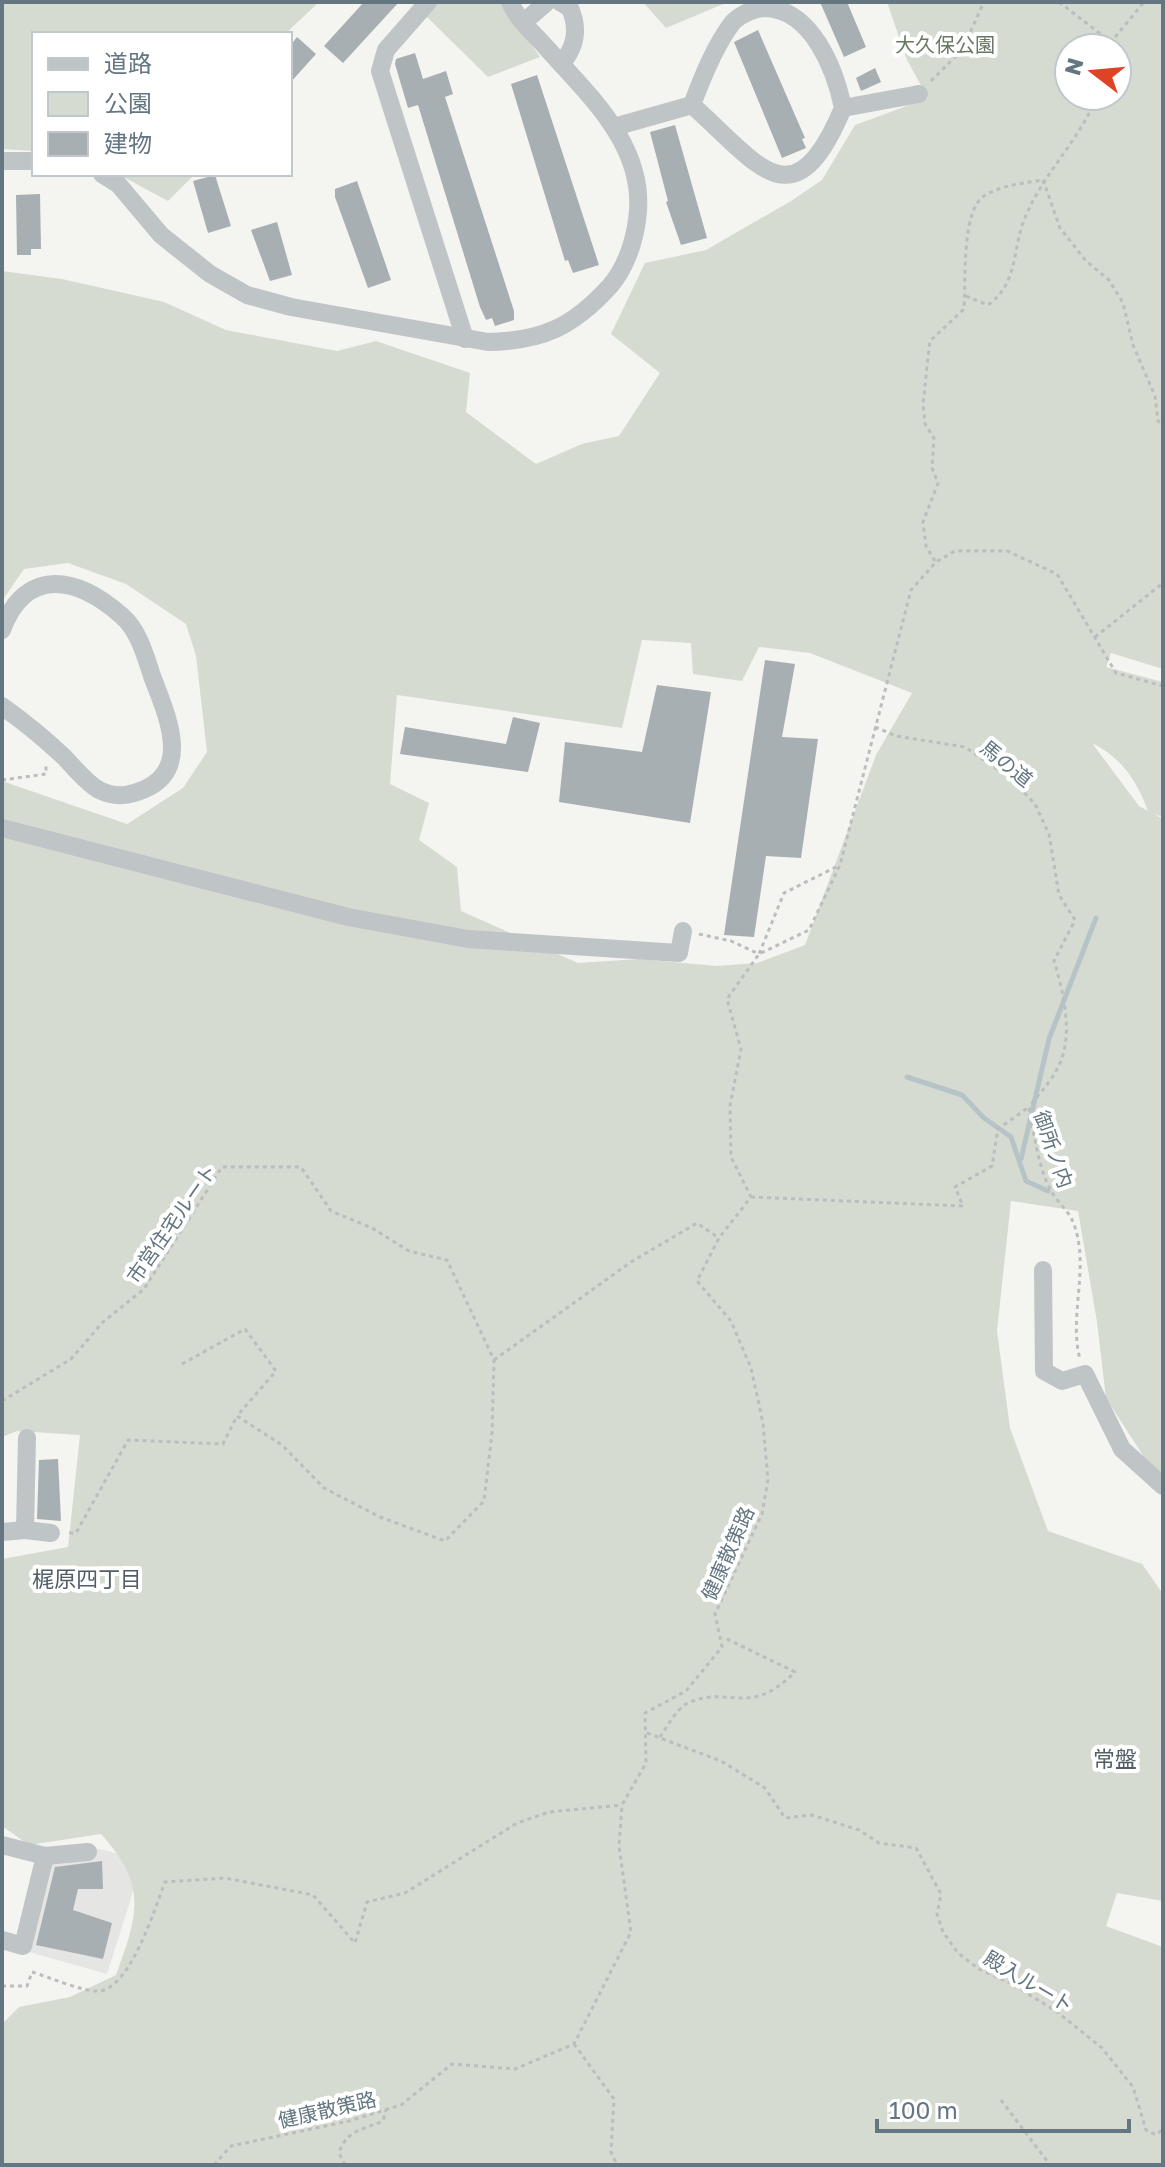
<svg xmlns="http://www.w3.org/2000/svg" width="1165" height="2167" viewBox="0 0 1165 2167" font-family="'Golos Text','Noto Sans JP',sans-serif">
	<rect width="100%" height="100%" fill="#f4f4f0"/>
	<path fill="#e5e5e4" d="M95 1848 143 1860 107 1974 29 1952 51 1849Z"/>
	<g fill="#d6dbd1" fill-rule="evenodd">
		<path d="M2 2H319L285 34H34V151L2 149Z"/>
		<path d="M438 2H502L540 57 488 77 425 15Z"/>
		<path d="M643 2H728L666 28Z"/>
		<path d="M887 2H1163V669L1111 653 1106 667 1163 682V817L1154 814 1163 819V1477L1151 1468 1106 1398 1097 1322 1078 1211 1011 1201 997 1331 1010 1428 1048 1531 1142 1564 1163 1594V1901L1117 1893 1106 1926 1163 1947V2165H2V2024L19 2007 70 1997 116 1975C138 1914 148 1886 101 1834L29 1845 2 1826V1559L68 1547 80 1435 17 1431 2 1437V781L127 824 183 788 207 752 196 656 186 624 126 584 68 563 24 569 2 601V271L62 279 164 302 226 330 337 351 376 341 470 373 466 412 536 464 582 444 619 436 660 373 611 334 645 263 706 250 791 201 822 180 855 125 928 98 907 60ZM1069 48H1117V96H1069ZM642 640 691 643 693 674 742 681 759 647 810 653 912 693 876 755 805 945 757 963 717 966 639 959 578 963 461 911 457 867 419 840 429 803 390 784 397 695 622 728ZM1092 743C1121 757 1137 781 1148 811L1139 806Z"/>
		<path d="M118 174H195L168 201Z"/>
	</g>
	<g fill="none" stroke-linecap="round" stroke-linejoin="round">
		<g stroke="#b7c4c7" stroke-width="5">
			<path d="M907 1077 962 1095 984 1118 1011 1137 1026 1181 1048 1191"/>
			<path d="M1021 1159 1049 1039 1096 918"/>
		</g>
	</g>
	<g fill="#a7afb3">
		<path d="M364 2H399L343 63 324 46Z"/>
		<path d="M820 2H847L866 47 844 57Z"/>
		<path d="M758 30 805 138 802 139 806 148 782 158 734 42Z"/>
		<path d="M297 37 316 54 290 83V46Z"/>
		<path d="M415 53 423 79 446 71 453 94 445 97 514 311V320L495 326 492 318 486 320 480 307 418 105 408 108 395 64 396 59Z"/>
		<path d="M875 68 881 82 861 91 856 78Z"/>
		<path d="M537 75 599 265 573 273 568 260 565 261 511 84Z"/>
		<path d="M675 125 707 238 681 245 666 202 668 201 650 132Z"/>
		<path d="M215 175 231 226 208 233 193 181Z"/>
		<path d="M357 181 391 280 368 288 335 197V189Z"/>
		<path d="M40 194 41 249H31V255H17L16 195Z"/>
		<path d="M277 222 292 275 270 281 251 230Z"/>
		<path d="M765 660 795 664 782 737 818 739 801 858 766 856 754 937 724 935Z"/>
		<path d="M657 685 711 692 690 823 559 802 565 742 642 752Z"/>
		<path d="M513 717 540 723 528 772 400 754 405 727 506 744Z"/>
		<path d="M58 1459 61 1521 37 1519 39 1460Z"/>
		<path d="M102 1861 103 1889H78L73 1910 112 1923 103 1959 36 1945 55 1867Z"/>
	</g>
	<g fill="none" stroke-linecap="round" stroke-linejoin="round">
		<g stroke="#bbbdbf" stroke-width="3" stroke-dasharray="4 4" stroke-linecap="butt">
			<path d="M1059 2 1111 42 1144 2"/>
			<path d="M931 81 962 50 984 2"/>
			<path d="M1043 180 1060 228 1086 261 1109 280 1123 303 1133 345 1155 396 1158 421 1163 426"/>
			<path d="M966 296 988 305C1017 284 1012 255 1023 223 1040 176 1079 142 1097 96"/>
			<path d="M935 561 926 546 923 522 938 483 932 468 934 438 925 424 923 404 928 357 930 341 964 309C966 283 961 211 984 196 1002 185 1023 183 1043 180"/>
			<path d="M1095 637 1163 583"/>
			<path d="M875 727 896 736 965 747 1010 778 1035 804 1049 834 1059 895 1075 920 1054 961C1064 994 1075 1039 1056 1071 1049 1084 1038 1095 1029 1107"/>
			<path d="M2 780 46 774V763"/>
			<path d="M699 934 731 941 759 954 784 893 840 865"/>
			<path d="M751 1197 963 1206 955 1187 992 1166 998 1129 1029 1107C1034 1134 1038 1167 1051 1191 1057 1202 1069 1211 1073 1222 1091 1266 1068 1315 1080 1359"/>
			<path d="M494 1360 631 1262 697 1223 719 1238"/>
			<path d="M182 1364 245 1329 276 1371 237 1416"/>
			<path d="M2 1401 71 1359 103 1322 144 1289 222 1167H301L331 1211 372 1228 409 1251 447 1260 494 1360 492 1433 484 1501 445 1541 380 1517 324 1488 282 1445 237 1416 223 1444 128 1440 76 1533H67"/>
			<path d="M647 1733 721 1761 765 1788 785 1818 812 1815 859 1830 879 1843 916 1848 941 1894 937 1914 943 1932 958 1953 979 1969 1010 1983 1056 2011 1102 2048 1133 2087 1146 2130 1156 2135 1163 2129"/>
			<path d="M660 1737C667 1727 677 1708 688 1703 730 1684 748 1719 795 1672L723 1637"/>
			<path d="M2 1986H27L32 1972C49 1977 83 1992 99 1991 130 1989 155 1908 165 1882L225 1878 313 1895 355 1943 367 1902 405 1893 517 1823 549 1812 622 1805"/>
			<path d="M574 2044 614 2099 611 2152 617 2165"/>
			<path d="M1001 2100 1050 2165"/>
			<path d="M214 2165 231 2146 349 2121 401 2105 452 2064 515 2069 574 2044 631 1932 619 1846 622 1805 646 1763 645 1713 686 1691 722 1647 715 1614 762 1514 768 1480 763 1423 751 1368 731 1321 697 1281 719 1238 751 1197 731 1157 730 1106 741 1049 727 999 759 954 809 930 840 865 911 590 936 562 955 551H1007L1057 574 1116 673 1163 686"/>
			<path d="M345 2165 339 2153C346 2130 363 2130 383 2121L386 2110"/>
		</g>
		<g stroke="#bfc4c6" stroke-width="18">
			<path d="M428 2 386 50 380 71 465 339"/>
			<path d="M560 2 570 8C579 29 576 47 561 64"/>
			<path d="M524 22 547 2"/>
			<path d="M843 108 919 94"/>
			<path d="M614 127 692 105C759 165 794 225 843 108 835 69 812 10 766 8 755 8 741 14 733 22 715 45 702 78 692 105"/>
			<path d="M2 161H34"/>
			<path d="M102 174 118 184 161 235 210 274 247 295 291 307 488 342C542 341 573 327 610 286 625 269 634 243 637 220 648 147 589 96 544 45 532 32 517 19 510 2"/>
			<path d="M2 630C26 565 78 577 122 616 139 631 145 655 152 676 165 711 193 768 145 789 129 796 115 798 99 790 86 783 74 767 63 756 44 738 23 721 2 706"/>
			<path d="M2 828 348 917 468 939 679 953 683 931"/>
			<path d="M1043 1270 1044 1371 1062 1381 1085 1374 1122 1449 1163 1486"/>
			<path d="M25 1530 27 1438"/>
			<path d="M2 1532 25 1530 51 1533"/>
			<path d="M2 1845 45 1856 88 1852"/>
			<path d="M2 1940 23 1946 45 1856"/>
		</g>
	</g>
	<g text-anchor="middle" dominant-baseline="central" stroke-width="8" stroke-linejoin="round" paint-order="stroke">
		<g font-size="20" fill="#687862" stroke="#fff">
			<text x="945" y="44">大久保公園</text>
		</g>
		<g font-size="20" fill="#647681" stroke="#fff">
			<text transform="translate(1007 763) rotate(39)">馬の道</text>
			<text transform="translate(1054 1149) rotate(71)">御所ノ内</text>
			<text transform="translate(171 1223) rotate(-55)">市営住宅ルート</text>
			<text transform="translate(727 1553) rotate(-66)">健康散策路</text>
			<text transform="translate(1029 1981) rotate(31)">殿入ルート</text>
			<text transform="translate(327 2109) rotate(-13)">健康散策路</text>
		</g>
		<g font-size="22" fill="#515e66" stroke="#fff">
			<text x="87" y="1578">梶原四丁目</text>
			<text x="1115" y="1758">常盤</text>
		</g>
	</g>
	<rect width="1165" height="2167" fill="none" stroke="#647681" stroke-width="8"/>
	<rect x="32" y="32" width="260" height="144" fill="#ffffff" stroke="#c1c8cd" stroke-width="2"/>
	<rect x="48" y="58" width="40" height="12" fill="#bfc4c6" stroke="#c1c8cd" stroke-width="2"/>
	<text x="104" y="72" font-size="24" fill="#647681">道路</text>
	<rect x="48" y="92" width="40" height="24" fill="#d6dbd1" stroke="#c1c8cd" stroke-width="2"/>
	<text x="104" y="112" font-size="24" fill="#647681">公園</text>
	<rect x="48" y="132" width="40" height="24" fill="#a7afb3" stroke="#c1c8cd" stroke-width="2"/>
	<text x="104" y="152" font-size="24" fill="#647681">建物</text>
	<g transform="translate(1093 72) rotate(286)"><circle r="38" fill="#ffffff" stroke="#c1c8cd" stroke-width="2"/>
	<path d="M0-6L14 30L0 20L-14 30Z" fill="#de4326"/>
	<text y="-12" font-size="22" font-weight="bold" text-anchor="middle" fill="#647681">N</text>
	</g>
	<path d="M877 2119v12h252v-12" fill="none" stroke="#647681" stroke-width="4"/>
	<text x="889" y="2119" font-size="24" fill="#647681" stroke="#ffffff" stroke-width="6" paint-order="stroke">100 m</text>
</svg>
